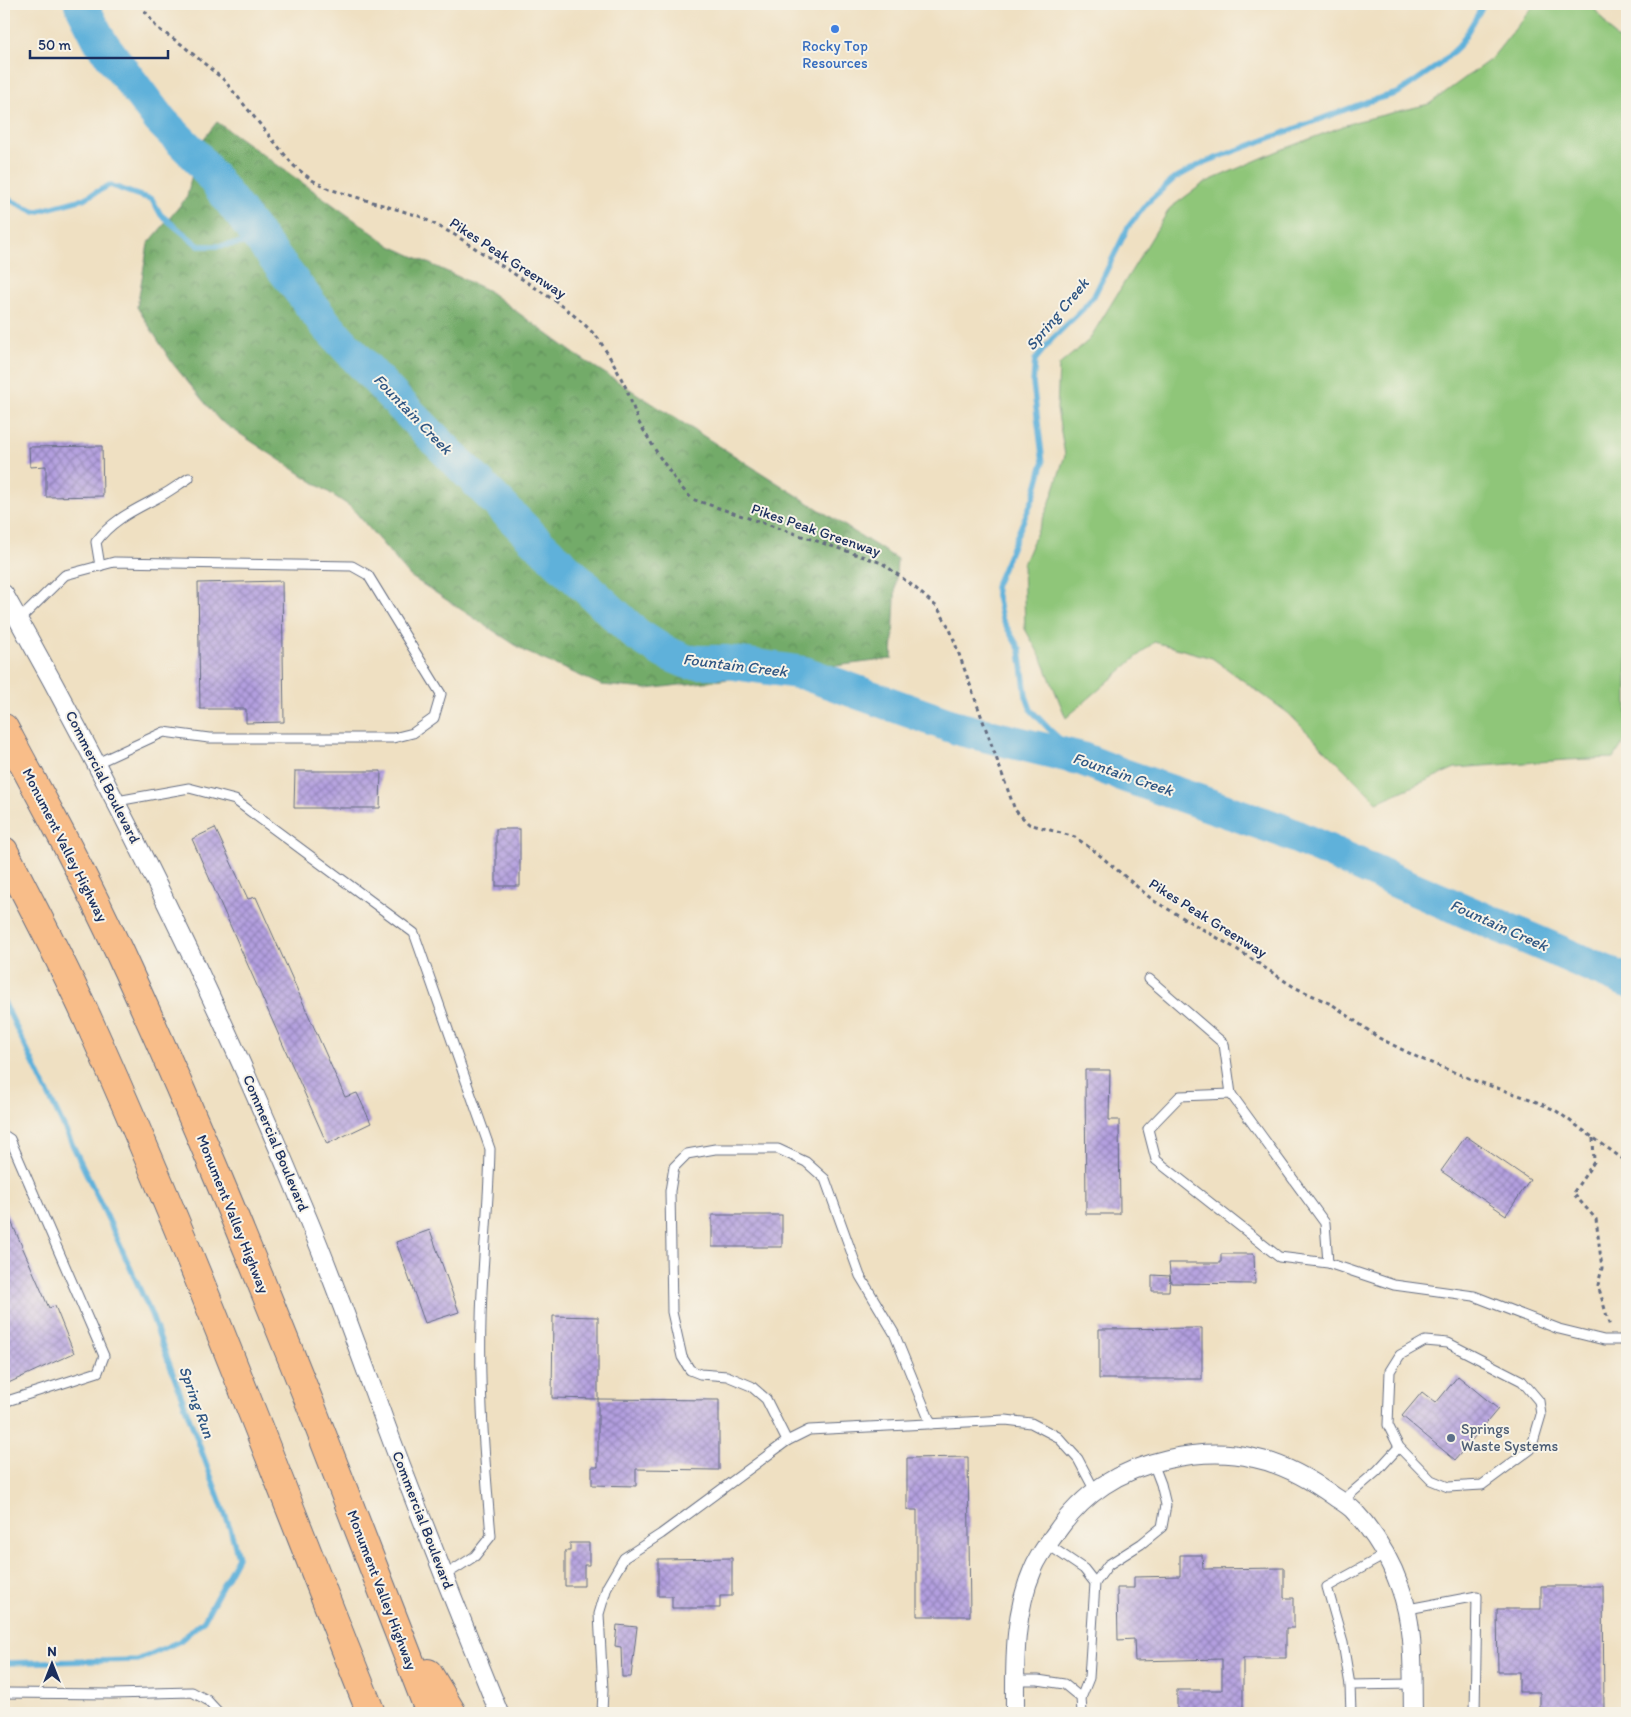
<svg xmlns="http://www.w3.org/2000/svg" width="1631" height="1717" viewBox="0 0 1631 1717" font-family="Itim,sans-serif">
	<defs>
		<pattern id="forest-crowns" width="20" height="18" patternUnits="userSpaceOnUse" patternTransform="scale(1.25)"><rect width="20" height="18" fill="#73ab69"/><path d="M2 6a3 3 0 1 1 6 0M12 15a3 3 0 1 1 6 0" fill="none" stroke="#5e8c5a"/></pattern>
		<pattern id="building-cross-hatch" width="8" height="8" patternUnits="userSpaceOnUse" patternTransform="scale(1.25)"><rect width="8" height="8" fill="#b39fdf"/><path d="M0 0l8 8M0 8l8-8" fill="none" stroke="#9182b8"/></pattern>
	</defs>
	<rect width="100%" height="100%" fill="#f7f3e8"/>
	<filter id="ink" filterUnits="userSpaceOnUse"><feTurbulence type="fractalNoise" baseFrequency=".02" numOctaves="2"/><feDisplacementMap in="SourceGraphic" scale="10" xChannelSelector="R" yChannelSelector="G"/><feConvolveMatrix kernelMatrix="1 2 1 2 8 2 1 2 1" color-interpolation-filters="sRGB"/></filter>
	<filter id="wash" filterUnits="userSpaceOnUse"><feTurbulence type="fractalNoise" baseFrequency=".0096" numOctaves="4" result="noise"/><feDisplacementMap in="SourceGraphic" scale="20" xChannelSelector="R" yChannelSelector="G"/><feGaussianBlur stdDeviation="1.12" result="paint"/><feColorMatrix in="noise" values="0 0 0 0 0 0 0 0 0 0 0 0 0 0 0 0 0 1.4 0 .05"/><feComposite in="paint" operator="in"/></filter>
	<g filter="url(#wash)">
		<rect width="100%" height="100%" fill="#efe0c2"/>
		<path fill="#8fc679" stroke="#557a6c" d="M1535 4H1591L1627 52V737L1614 758 1566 760 1455 768 1377 802 1288 713 1212 658 1154 642 1066 718 1042 659 1025 629 1023 564 1049 505 1065 455 1057 409 1059 365 1089 340 1170 208 1204 183 1278 151 1354 122 1429 104 1491 59Z"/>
		<path fill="url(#forest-crowns)" stroke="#476d64" d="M217 122 391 246 487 290 576 355 897 559 892 659 647 689 601 685 526 652 410 576 351 507 219 420 173 364 137 307 148 244 187 197 198 146Z"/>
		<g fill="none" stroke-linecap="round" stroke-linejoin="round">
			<g stroke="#5eb1da" stroke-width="5.5">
				<path d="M4 197 35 212 83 199 110 185C124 190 137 196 152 199L161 215 199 246H218L262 241"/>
				<path d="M1082 759 1049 729 1031 710 1026 696 1020 650 1002 619 995 587 1034 496 1043 463 1033 383 1035 360 1052 339 1083 309 1095 294 1128 227 1148 202 1175 178 1203 163 1366 102 1398 93 1440 64 1459 46 1484 4"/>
				<path d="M4 1002 110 1223 151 1314 230 1528 238 1557 204 1620 180 1641 138 1660 4 1663"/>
			</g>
			<path stroke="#5eb1da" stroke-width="34" d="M81 4 100 41 159 119 197 157 327 326 398 402 533 538 636 634 664 652 688 662H727L804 673 960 729 1082 759 1123 775 1281 830 1405 885 1627 981"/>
		</g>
		<g id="blocks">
			<g fill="url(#building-cross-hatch)">
				<path d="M102 446 103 496 46 497V466L30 467 29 447Z"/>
				<path d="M282 581 284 722 246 723V709H200L198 583Z"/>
				<path d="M295 771H381L380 808H294Z"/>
				<path d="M215 828 248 899 256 897 345 1097 357 1093 371 1123 327 1144 192 839Z"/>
				<rect x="496" y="829" width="24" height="57"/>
				<path d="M1085 1070H1110L1109 1120H1119L1120 1214H1086Z"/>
				<path d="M1466 1136 1530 1180 1506 1215 1441 1171Z"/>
				<path d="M4 1205 49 1308 55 1306 74 1353 4 1385Z"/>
				<rect x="712" y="1215" width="70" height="32"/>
				<path d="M430 1230 459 1312 425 1323 396 1242Z"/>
				<path d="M1221 1254H1254L1255 1284 1171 1283 1169 1263H1221Z"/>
				<path d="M1152 1275 1170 1276 1169 1291H1152Z"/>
				<path d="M553 1316 598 1317V1399L552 1398Z"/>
				<path d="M1202 1328V1379H1099V1329Z"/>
				<path d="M1458 1376 1498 1409 1455 1460 1402 1416 1422 1392 1436 1403Z"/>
				<path d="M598 1399 719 1400V1470L636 1469V1486L592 1485V1467H598Z"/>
				<path d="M968 1457 970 1616H917V1510H907V1458Z"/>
				<path d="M570 1543H589V1565H584V1586H565V1551H570Z"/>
				<path d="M1180 1555H1202L1203 1569 1284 1568V1598H1294V1628H1286V1658H1243V1713H1177V1690H1222V1659L1135 1661 1134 1639 1118 1640 1117 1588H1134V1577L1180 1576Z"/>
				<path d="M732 1558V1596H720V1608H672V1596H658V1559Z"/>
				<path d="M1541 1586H1603L1604 1713H1540V1692H1519V1672H1498L1497 1609H1541Z"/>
				<path d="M617 1625 637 1627 631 1677H622L621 1647 615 1646Z"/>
			</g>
		</g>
	</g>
	<g filter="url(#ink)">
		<use href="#blocks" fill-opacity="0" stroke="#656d81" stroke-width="1"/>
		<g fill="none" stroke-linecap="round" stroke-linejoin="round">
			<g stroke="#656d81" stroke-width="11">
				<g id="lane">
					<path d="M100 566 96 542C114 517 140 508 166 493 173 489 181 483 189 478"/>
					<path d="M19 620 65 575 114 562 352 566 368 575 441 694 434 718 413 733 393 738H209L164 732 97 763"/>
					<path d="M117 801 189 788 235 800 414 933 490 1149C489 1206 482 1263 481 1320 479 1392 485 1465 491 1536L475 1556 444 1576"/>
					<path d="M1149 979 1224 1044 1231 1094"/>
					<path d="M4 1135 10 1139 104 1356 98 1372 4 1402"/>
					<path d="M1328 1263 1325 1223 1231 1094 1180 1096 1148 1129 1156 1160 1279 1257 1328 1263 1394 1285 1474 1296 1559 1329 1604 1340H1627"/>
					<path d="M787 1441 766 1399 751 1386 727 1376 700 1374 690 1370 682 1357 672 1312 670 1191 674 1167 687 1154 715 1149H778L806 1162 825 1179 860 1276 894 1333 931 1424"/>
					<path d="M1341 1502 1377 1471 1399 1447 1431 1480 1448 1487 1482 1485 1531 1449 1541 1415 1539 1401 1522 1381 1448 1343 1425 1341 1400 1355 1390 1371 1388 1425 1399 1447"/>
					<path d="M1047 1544 1084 1569 1095 1583 1089 1678 1081 1698"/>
					<path d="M1095 1583 1108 1565 1141 1544 1162 1527 1166 1505 1161 1484 1153 1463"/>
					<path d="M1408 1609 1477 1596 1475 1713"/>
					<path d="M1015 1680H1038L1064 1684 1081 1698 1082 1713"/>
					<path d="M1350 1685 1343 1643 1327 1587 1385 1555"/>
					<path d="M4 1693 112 1694 192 1692 207 1700 219 1713"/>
					<path d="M602 1713 603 1690 599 1614 607 1587 624 1558 661 1534 787 1441 809 1430 1006 1420 1031 1423 1058 1437 1078 1459 1095 1491"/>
					<path d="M1351 1713 1350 1685 1412 1684"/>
				</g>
			</g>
			<g stroke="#656d81" stroke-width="20">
				<g id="street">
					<path d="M4 594C118 796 220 1005 308 1219 339 1293 365 1369 393 1444 427 1534 463 1624 499 1713"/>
					<path d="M1015 1713C1015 1664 1013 1615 1033 1569 1038 1556 1047 1545 1055 1534 1084 1492 1119 1470 1168 1459 1196 1453 1226 1451 1254 1458 1284 1464 1310 1479 1335 1497 1341 1501 1348 1505 1353 1510 1373 1531 1390 1559 1400 1587 1415 1627 1412 1671 1413 1713"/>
				</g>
			</g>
			<g stroke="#656d81" stroke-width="30">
				<g id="highway">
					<path d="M4 728C44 802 85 877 120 954 188 1101 249 1251 309 1401 349 1505 390 1609 430 1713"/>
					<path d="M4 851C33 908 64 965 90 1024 192 1250 279 1483 371 1713"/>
					<path d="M428 1673 452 1713"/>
				</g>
			</g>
			<g stroke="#656d81" stroke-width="3" stroke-dasharray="4 4" stroke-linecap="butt">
				<path d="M140 4 157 28 181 44 224 80 294 166 312 180 329 189 419 216 455 235 560 304 583 323 598 338 614 364 627 390 638 421 659 456 679 485 692 499 882 563 913 586 937 607 950 629 1015 810 1029 824 1075 837 1097 853 1154 901 1235 948 1294 987 1333 1005 1379 1038 1419 1058 1473 1080 1530 1099 1555 1110 1627 1162"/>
				<path d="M1593 1138 1594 1162 1573 1193 1596 1219 1602 1268 1598 1285 1610 1327"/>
			</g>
			<use href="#lane" stroke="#fff" stroke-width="9"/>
			<use href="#street" stroke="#fff" stroke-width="18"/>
			<use href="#highway" stroke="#f8bd89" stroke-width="28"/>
		</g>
	</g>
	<circle fill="#3f7fe0" stroke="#f7f3e8" stroke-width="2" cx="835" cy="29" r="5"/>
	<circle fill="#5c6f8a" stroke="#f7f3e8" stroke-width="2" cx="1451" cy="1438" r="5"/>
	<g text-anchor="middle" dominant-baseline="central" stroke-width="4" stroke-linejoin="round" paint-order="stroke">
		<g font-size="15" fill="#366cbe" stroke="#f7f3e8">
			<text x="835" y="46">Rocky Top<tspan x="835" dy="17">Resources</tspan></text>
		</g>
		<g font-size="15" fill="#1b2f5e" stroke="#f7f3e8">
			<text transform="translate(508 258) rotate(33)">Pikes Peak Greenway</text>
			<text transform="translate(816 530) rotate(19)">Pikes Peak Greenway</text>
			<text transform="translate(103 777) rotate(63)">Commercial Boulevard</text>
			<text transform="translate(65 845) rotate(63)">Monument Valley Highway</text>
			<text transform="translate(1208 918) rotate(32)">Pikes Peak Greenway</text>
			<text transform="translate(276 1143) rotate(67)">Commercial Boulevard</text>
			<text transform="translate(233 1214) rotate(68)">Monument Valley Highway</text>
			<text transform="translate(423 1520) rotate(69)">Commercial Boulevard</text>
			<text transform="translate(382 1590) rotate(69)">Monument Valley Highway</text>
		</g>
		<g font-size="15" fill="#4e5e75" stroke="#f7f3e8" text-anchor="start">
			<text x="1461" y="1429">Springs<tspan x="1461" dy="17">Waste Systems</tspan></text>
		</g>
		<g font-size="16" font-style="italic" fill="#2f5683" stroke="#f7f3e8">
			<text transform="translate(1057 314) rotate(-50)">Spring Creek</text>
			<text transform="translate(413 414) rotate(46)">Fountain Creek</text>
			<text transform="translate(735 665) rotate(7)">Fountain Creek</text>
			<text transform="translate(1123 774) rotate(19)">Fountain Creek</text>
			<text transform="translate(1499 925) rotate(24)">Fountain Creek</text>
			<text transform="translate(197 1402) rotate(70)">Spring Run</text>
		</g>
	</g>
	<rect width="1631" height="1717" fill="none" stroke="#f7f3e8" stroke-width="20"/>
	<g transform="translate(52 1664)" stroke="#f7f3e8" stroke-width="4" paint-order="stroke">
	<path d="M0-4L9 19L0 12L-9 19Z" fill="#1b2f5e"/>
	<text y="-8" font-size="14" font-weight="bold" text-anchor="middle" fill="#1b2f5e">N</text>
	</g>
	<path d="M30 50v8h138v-8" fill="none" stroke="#1b2f5e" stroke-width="2.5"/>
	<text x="38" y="50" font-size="15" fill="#1b2f5e" stroke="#f7f3e8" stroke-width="4" paint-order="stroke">50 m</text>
</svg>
